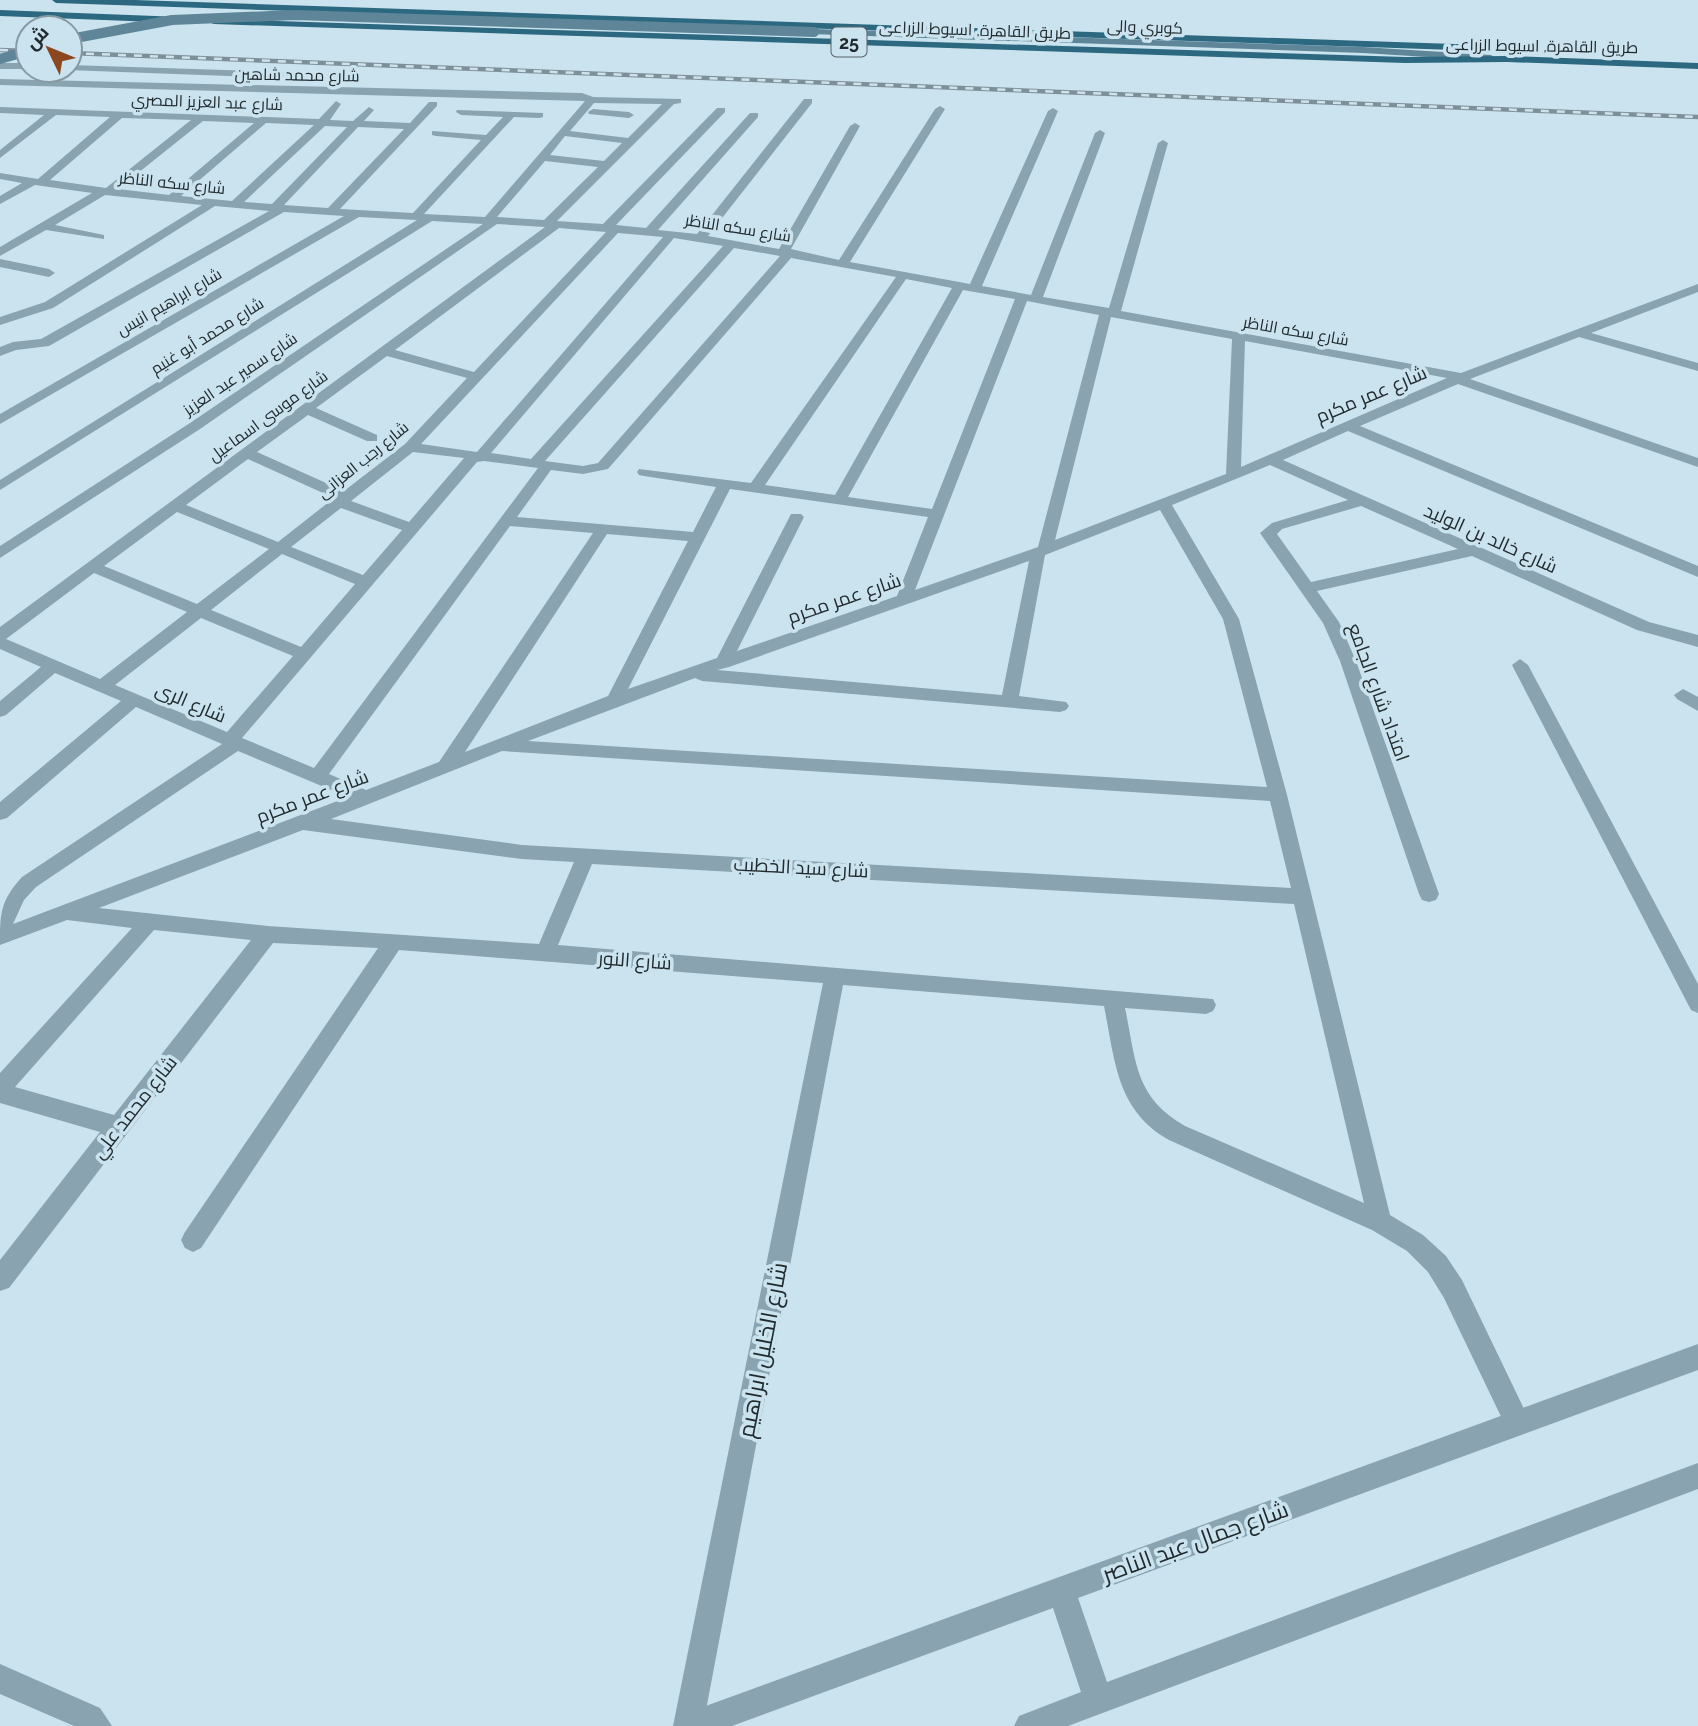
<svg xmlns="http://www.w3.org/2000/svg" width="1698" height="1726" viewBox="0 0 1698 1726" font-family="Raleway,Cairo,sans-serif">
	<rect width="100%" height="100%" fill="#cbe3ef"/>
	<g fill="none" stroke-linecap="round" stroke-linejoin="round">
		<g fill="#89a3b0" fill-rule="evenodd">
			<rect x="0" y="63" width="28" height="6"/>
			<path d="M70 65 313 73 318 76 313 79 67 70H70Z"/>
			<path d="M0 79 582 93 593 97 681 99V103L674 104 557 221 603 224 717 108H725V112L616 225 646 228 750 113H758V117L658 230 697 234 804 99H812V103L708 236 779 249 850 126 855 123 860 126 791 249 839 260 935 109 940 106 945 109 850 262 970 284 1048 111 1053 108 1058 111 982 286 1031 295 1095 133 1100 130 1105 133 1043 297 1109 308 1158 143 1163 140 1168 143 1121 311 1461 373 1698 284V292L1591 333 1698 363V371L1579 337 1470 379 1698 458V467L1458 384 1360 426 1698 566V577L1348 431 1283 460 1649 622 1698 635V647L1637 630 1472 556 1317 591 1339 622 1356 661 1439 894 1436 900 1429 902 1422 900 1419 894 1340 661 1323 623 1260 533 1272 523 1348 500 1270 465 1172 505 1239 619 1287 795 1390 1215 1423 1235 1446 1256 1462 1280 1526 1413 1530 1422 1526 1431 1517 1435 1508 1431 1444 1298 1428 1272 1407 1251 1372 1230 1169 1140C1116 1110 1115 1060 1104 1006L843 985 703 1726H673L823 983 399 950 201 1248 193 1252 185 1248 181 1240 185 1232 378 948 273 943 9 1288 0 1291V1260L100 1132 0 1103V1073L132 928 67 920 0 945C0 914 0 901 22 877L222 744 136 707 7 818 0 820V802L121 701 55 673 6 715 0 717V701L41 667 0 649V627L545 227 497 224 200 429 0 558V546L190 423 483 224 432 221 0 490V480L417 220 359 217 0 424V414L344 216 284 212 49 346 16 350 0 356V347L13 342 41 339 269 211 215 206 53 308 0 325V317L45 302 202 205 105 195 55 225 104 235V239L46 230 0 256V247L92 193 35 185 0 204V196L22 183 0 179V173L38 179 110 117 56 115 0 158V150L44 115 0 113V107L319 119 336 101 341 104 330 120 353 121 369 107 374 110 364 121 410 123 429 102H437V106L340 209 413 213 481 140 436 136 432 135V131L486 135 503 117 461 115 456 112 457 110 543 113V117L539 118 514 117 424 214 485 217 585 101 0 85ZM594 103 662 104 628 138 570 131ZM122 118 191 120 106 188 50 180ZM203 121 254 123 169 195 118 189ZM266 123 314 125 232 201 181 196ZM325 126 347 127 272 204 244 202ZM358 127 404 129 328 208 284 205ZM565 136 622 143 604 161 550 155ZM545 161 598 167 544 220 497 217ZM559 228 606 232 474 372 395 350ZM618 233 663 237 477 452 421 444ZM674 238 723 246 531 459 491 453ZM734 248 780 256 598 463 583 466 545 461ZM791 258 896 277 751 483 639 469 637 472 639 475 644 476 716 487 693 532 517 517 551 470 583 474 608 469ZM906 279 952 288 835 495 765 485ZM963 290 1015 299 932 509 848 497ZM1027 301 1099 315 1038 547 915 590ZM1111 317 1232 339 1226 474 1055 540ZM1245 341 1447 378 1241 467ZM387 356 467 378 405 444 344 491 257 452 308 415 367 441H377V435L316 408ZM413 452 464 458 409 522 351 501ZM248 459 334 498 278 542 186 505ZM484 461 538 468 314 768 242 738 477 462ZM730 489 928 517 897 596 737 651 804 517 801 514H791L717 658 628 689ZM1361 506 1458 549 1311 582 1277 534 1282 529ZM341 508 402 530 363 575 291 547ZM1160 510 1223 619 1267 787 528 741 695 678 702 681 1060 712 1066 710 1069 706 1066 702 1019 696 1045 555ZM177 512 269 549 197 604 104 566ZM510 526 593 533 439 762 366 790 329 774ZM607 534 688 541 608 696 465 752ZM282 554 355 584 301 647 211 610ZM1029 561 1002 695 717 670 729 667ZM94 573 187 612 100 679 6 639ZM201 618 293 656 227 732 115 685ZM238 751 348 797 13 924 24 900 36 887ZM502 751 1270 801 1291 888 522 845 331 819ZM303 830 522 859 574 862 539 944 268 926 99 908ZM592 864 1294 904 1364 1203 1185 1126C1134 1097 1136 1060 1125 1008L1206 1014 1213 1011 1216 1005 1213 999 558 945ZM154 930 251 940 114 1115 15 1087Z"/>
			<path d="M593 109 629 112 634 115 629 118 589 114 588 112Z"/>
			<path d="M0 259 49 269 55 273 49 277 0 267Z"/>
			<path d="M1520 659 1528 665 1698 984V1013L1691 1010 1512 665Z"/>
			<path d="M1683 689 1698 697V711L1677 699 1674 695Z"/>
			<path d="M0 1664 100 1708 112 1726H74L0 1694Z"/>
		</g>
		<path fill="#89a3b0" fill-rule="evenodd" d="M1698 1344V1370L1078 1598 1107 1682 1698 1463V1489L1068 1726H1014L1019 1716 1081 1692 1053 1608 732 1726H677L682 1716 692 1711Z"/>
		<path fill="#5e8698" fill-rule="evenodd" d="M814 29 1363 47 1491 55 1496 58 1491 61 1363 53 811 34V30Z"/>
		<g fill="#2c6880" fill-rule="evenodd">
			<path d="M52 0H135L1484 45 1489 48 1484 51 56 3Z"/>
			<path d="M0 10 181 17 186 20 181 23 0 16Z"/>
			<path d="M211 19 1405 57 1507 56 1698 63V69L1507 62 1405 63 214 24 211 23Z"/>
		</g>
		<g stroke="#7e8f98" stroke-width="4.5">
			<g id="rail">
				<path d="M0 50 28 51"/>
				<path d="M70 53 1698 117"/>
			</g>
		</g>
		<use href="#rail" stroke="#cbe3ef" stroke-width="2.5" stroke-dasharray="8" stroke-linecap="butt"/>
		<g stroke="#5e8698" stroke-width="10">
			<path d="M70 39 172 20 295 15 814 32"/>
			<path d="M0 59 28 51"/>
		</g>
	</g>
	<g text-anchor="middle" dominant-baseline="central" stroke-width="7" stroke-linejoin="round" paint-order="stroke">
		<g font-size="16" fill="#212b2f" stroke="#cbe3ef">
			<text transform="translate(1145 27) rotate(2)">كوبري والى</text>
			<text transform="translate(975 30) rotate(2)">طريق القاهرة, اسيوط الزراعى</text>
			<text transform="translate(1542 46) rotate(1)">طريق القاهرة, اسيوط الزراعى</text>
			<text transform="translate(297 75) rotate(1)">شارع محمد شاهين</text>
			<text transform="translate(207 102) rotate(2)">شارع عبد العزيز المصري</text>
			<text transform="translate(172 183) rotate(6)">شارع سكه الناظر</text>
			<text transform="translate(738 228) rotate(9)">شارع سكه الناظر</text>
			<text transform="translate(169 302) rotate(-30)">شارع ابراهيم انيس</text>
			<text transform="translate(1296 331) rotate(10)">شارع سكه الناظر</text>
			<text transform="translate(207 336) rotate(-32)">شارع محمد أبو غنيم</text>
			<text transform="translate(240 374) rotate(-34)">شارع سمير عبد العزيز</text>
			<text transform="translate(268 416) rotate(-36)">شارع موسى اسماعيل</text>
			<text transform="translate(363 460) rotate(-39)">شارع رجب العزانى</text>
		</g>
		<rect fill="#cbe3ef" stroke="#546269" stroke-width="2" x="831.5" y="27.5" width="35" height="29" rx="5"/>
		<g font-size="18" font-weight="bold" fill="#212b2f">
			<text x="849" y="42">25</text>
		</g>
		<g font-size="19" fill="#212b2f" stroke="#cbe3ef">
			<text transform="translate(1371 394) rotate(-23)">شارع عمر مكرم</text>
			<text transform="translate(1491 538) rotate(24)">شارع خالد بن الوليد</text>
			<text transform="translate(844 598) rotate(-19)">شارع عمر مكرم</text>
			<text transform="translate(1379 692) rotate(70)">امتداد شارع الجامع</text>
			<text transform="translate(191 702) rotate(23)">شارع الرى</text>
			<text transform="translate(312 796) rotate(-21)">شارع عمر مكرم</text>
			<text transform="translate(801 867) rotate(3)">شارع سيد الخطيب</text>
			<text transform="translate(635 960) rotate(4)">شارع النور</text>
			<text transform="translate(134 1107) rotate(-52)">شارع محمد علي</text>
		</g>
		<g font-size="23" fill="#212b2f" stroke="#cbe3ef">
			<text transform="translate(762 1350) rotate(-79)">شارع الخليل ابراهيم</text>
			<text transform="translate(1195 1541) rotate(-20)">شارع جمال عبد الناصر</text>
		</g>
	</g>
	<g transform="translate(49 49) rotate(313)"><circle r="33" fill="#cbe3ef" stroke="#8799a2" stroke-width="2"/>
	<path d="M0-5L12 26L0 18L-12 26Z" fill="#8d471f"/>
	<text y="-10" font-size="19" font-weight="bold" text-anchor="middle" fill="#212b2f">ش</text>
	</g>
</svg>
